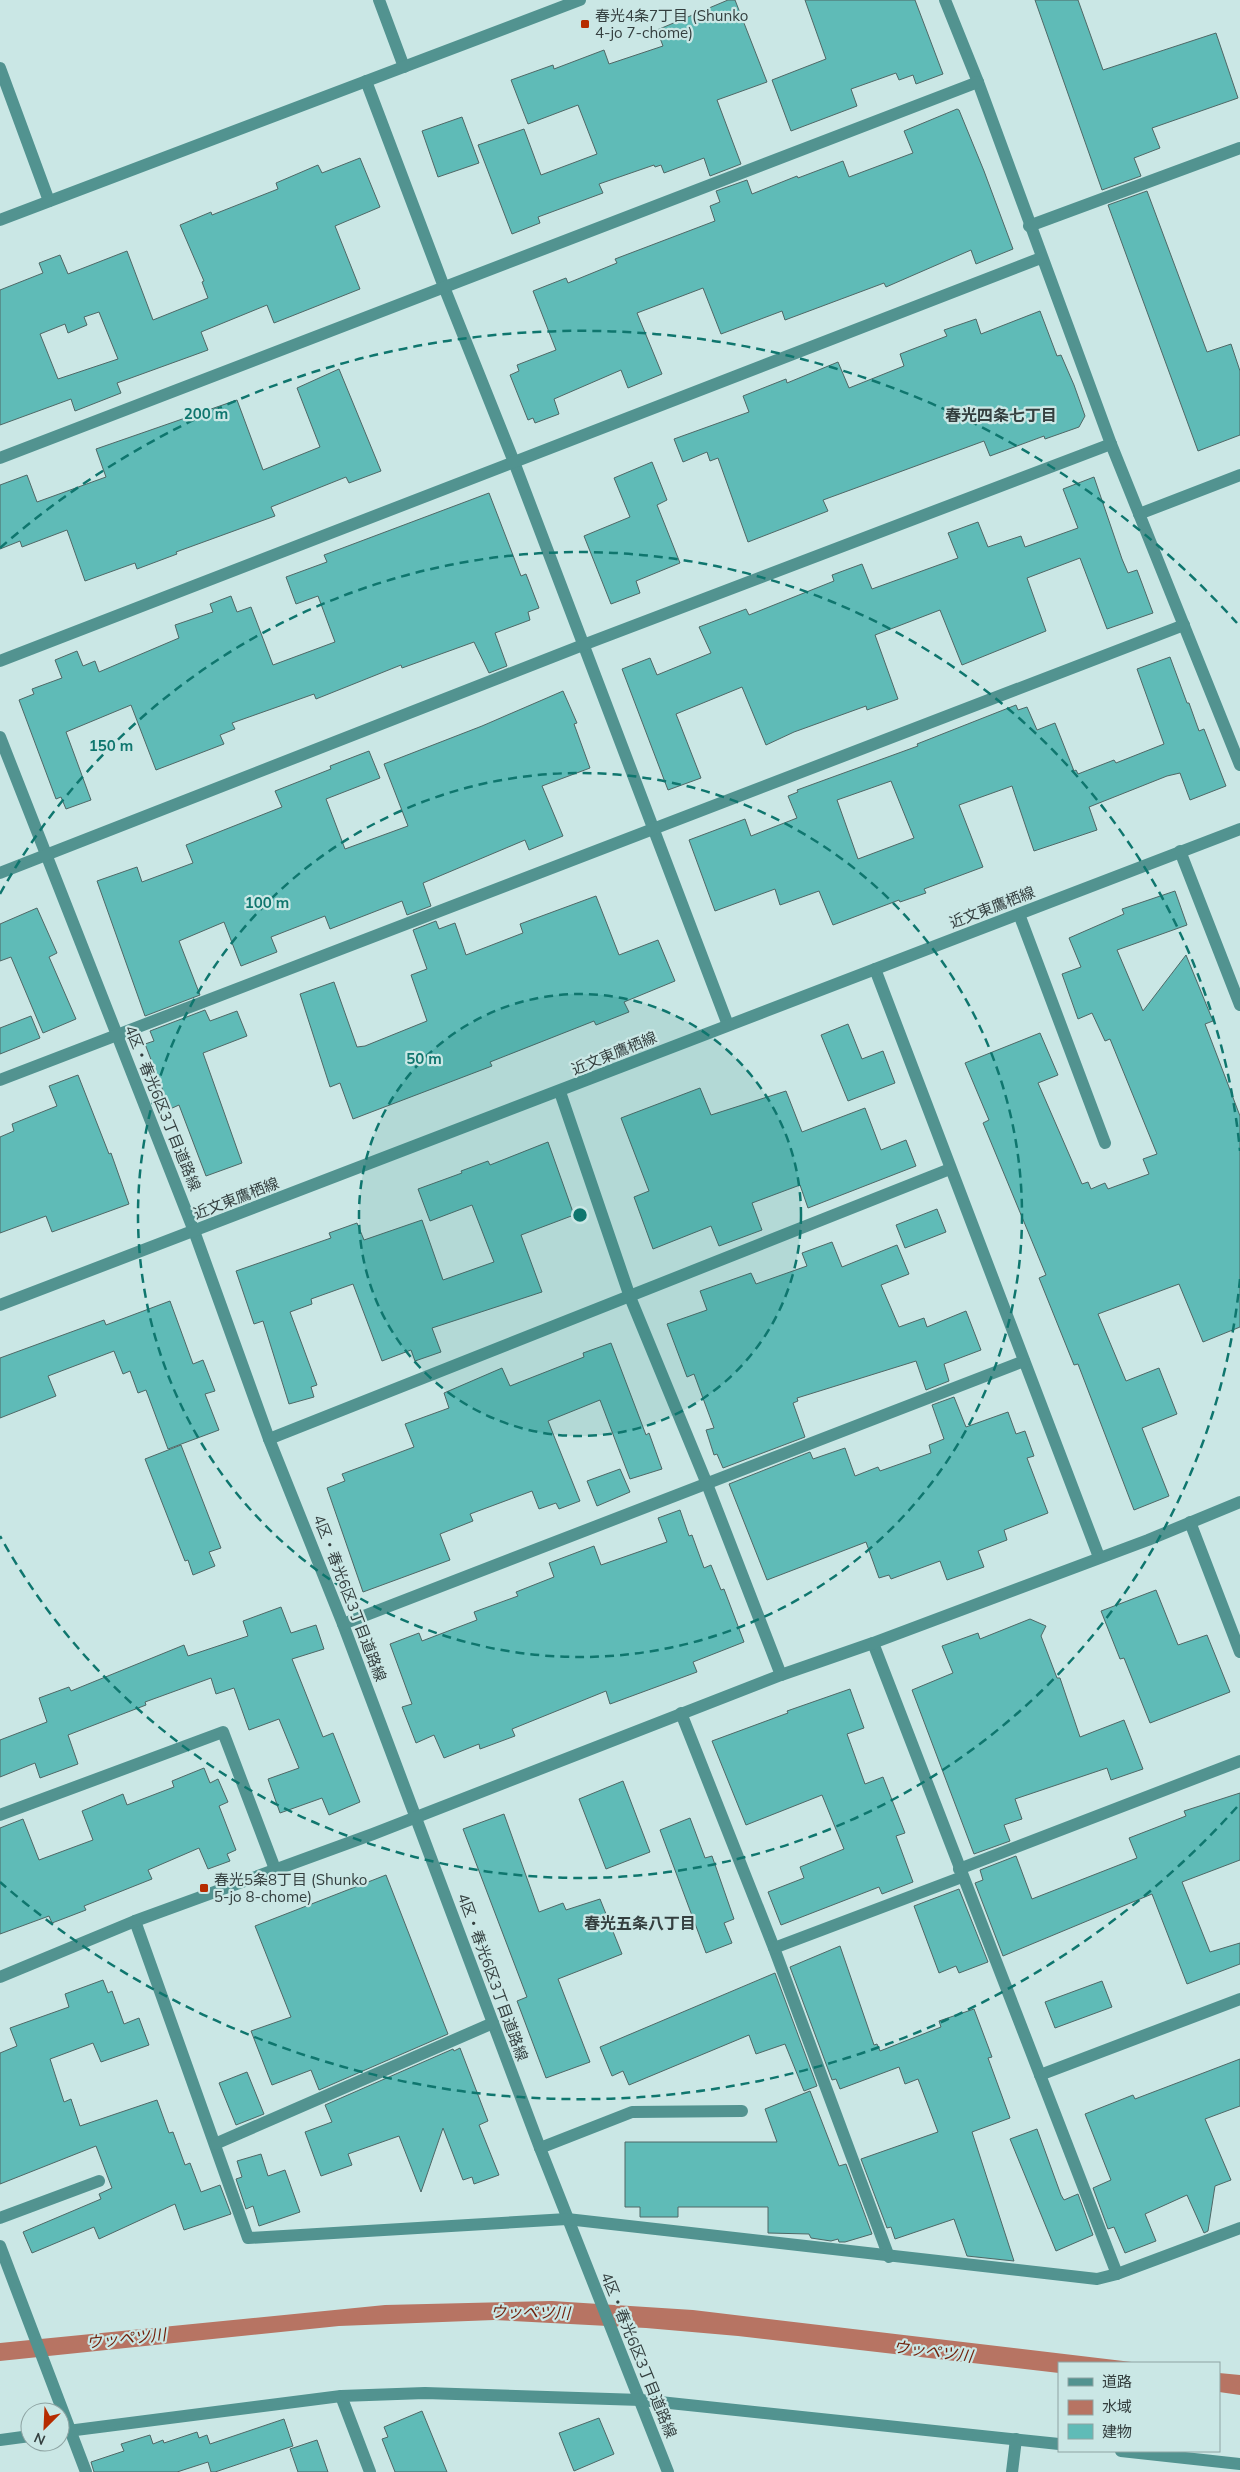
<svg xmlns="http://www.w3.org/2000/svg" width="1240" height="2472" viewBox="0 0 1240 2472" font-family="Mulish,'Noto Sans JP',sans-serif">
	<rect width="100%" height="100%" fill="#cae7e5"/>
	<g fill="#b77463">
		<path d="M552 2301 693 2310 1140 2363H1059V2373L738 2336 646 2328 494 2320 339 2326 0 2361V2343L385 2305Z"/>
		<path d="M1219 2373 1240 2375V2395L1219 2392Z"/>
	</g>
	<g fill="#5fbbb7" stroke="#4f6866" fill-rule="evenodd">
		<path d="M728 0H735L767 82 717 100 741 164 710 176 704 158 664 173 661 165 655 167 654 165 599 184 603 193 538 217 540 223 512 234 478 145 524 129 541 175 597 154 578 105 528 124 511 80 553 65 554 69 604 50 609 64 663 46 657 30Z"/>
		<path d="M805 0H915L943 74 916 84 913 75 899 80 896 73 851 89 857 106 791 131 772 80 826 59Z"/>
		<path d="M1035 0H1078L1103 70 1216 33 1238 98 1152 128 1160 148 1134 158 1141 176 1102 190Z"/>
		<path d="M957 109 959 110 984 171 1013 249 976 264 971 250 886 287 884 283 785 320 782 311 721 334 703 288 637 313 662 374 628 388 621 370 554 399 559 414 535 423 533 418 528 420 510 375 519 371 517 365 556 350 533 291 566 278 568 283 617 263 615 259 715 221 710 206 720 202 716 191 747 180 752 194 797 176 798 178 843 161 849 177 913 153 904 131Z"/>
		<path d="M462 117 479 163 438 177 422 131Z"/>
		<path d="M360 158 380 207 335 226 360 289 274 323 267 305 201 332 208 350 117 383 121 393 75 411 71 399 0 425V290L43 273 39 263 60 255 68 274 127 251 153 320 208 298 202 282 204 281 180 225 211 212 212 215 278 189 276 183 318 165 322 173ZM99 312 118 359 58 379 40 334 65 324 68 333 87 325 84 317Z"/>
		<path d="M1147 191 1207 352 1231 344 1240 371V435L1198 451 1108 205Z"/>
		<path d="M1040 311 1057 356 1061 355 1074 385 1085 416 1079 427 1045 439 1044 436 990 456 984 441 823 500 828 511 748 542 718 458 710 461 707 452 683 462 674 439 749 412 743 396 786 379 787 383 838 362 849 388 904 366 900 354 947 336 944 330 976 319 981 334Z"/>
		<path d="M339 369 381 471 349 483 346 477 271 507 275 516 176 552 177 554 137 569 135 563 85 581 67 530 22 547 20 541 0 549V485L27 475 37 502 106 477 96 449 237 400 263 470 320 447 297 388Z"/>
		<path d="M652 462 667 500 657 505 680 563 636 581 640 593 611 604 584 536 630 517 614 478Z"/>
		<path d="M1094 477 1122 559 1128 573 1137 570 1153 613 1107 629 1080 558 1027 578 1046 631 962 665 940 610 875 635 898 699 867 710 866 706 794 732 766 745 742 687 676 714 701 778 668 790 622 669 650 658 657 675 711 653 699 627 746 609 749 615 834 581 832 575 862 564 872 589 958 558 948 533 978 522 988 547 1021 536 1025 547 1078 528 1063 489Z"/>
		<path d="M489 493 521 576 526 574 539 608 528 612 530 620 495 633 507 666 489 673 474 642 402 668 401 665 316 699 314 694 232 723 235 729 220 735 224 744 156 770 131 705 66 732 91 800 66 809 61 797 56 799 19 700 34 694 32 689 62 678 55 660 77 651 83 666 95 661 99 672 179 638 175 625 213 612 210 604 231 596 237 612 251 607 273 665 335 642 318 596 296 604 286 577 327 562 324 555Z"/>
		<path d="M1170 657 1187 703H1189L1199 731 1204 729 1226 786 1190 800 1180 773 1167 776 1089 807 1097 830 1034 851 1012 786 959 805 983 867 924 889 926 893 900 902 899 900 833 925 819 891 780 905 775 889 715 911 689 840 745 819 751 836 797 818 788 796 798 792 797 790 918 746 917 744 1016 705 1018 710 1027 707 1037 730 1055 723 1074 771 1076 770 1078 774 1114 760 1116 763 1164 744 1137 669ZM891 781 914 838 858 859 837 800Z"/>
		<path d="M563 691 577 723 574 724 590 768 542 786 563 836 529 850 525 840 423 883 431 906 407 915 402 901 330 929 325 916 271 937 277 952 241 966 224 922 179 941 200 995 145 1016 97 881 137 867 142 882 193 863 186 845 282 807 275 791 331 769 330 766 369 751 380 778 326 799 345 849 408 826 384 764 482 726Z"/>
		<path d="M1175 891 1187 925 1117 950 1143 1011 1186 955 1213 1021 1205 1024 1240 1116V1327L1203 1342 1179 1284 1098 1314 1126 1381 1159 1368 1177 1414 1142 1428 1169 1496 1134 1510 1078 1364 1074 1365 1039 1278 1046 1275 983 1123 989 1120 965 1063 1040 1033 1058 1075 1038 1083 1082 1184 1088 1182 1091 1189 1105 1183 1108 1189 1149 1174 1143 1159 1157 1154 1110 1039 1105 1041 1092 1013 1078 1019 1062 974 1081 967 1069 938 1124 914 1122 909Z"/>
		<path d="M596 896 619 955 658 940 675 981 624 1002 629 1012 596 1025 594 1021 490 1062 492 1066 353 1119 340 1083 330 1087 300 994 334 982 357 1047 365 1046 427 1021 411 975 427 969 413 930 436 921 439 929 455 923 466 955 523 933 520 924Z"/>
		<path d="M37 908 57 953 49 957 76 1019 43 1033 11 957 0 961V924Z"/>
		<path d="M205 1010 210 1021 237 1011 247 1036 203 1053 242 1163 206 1176 179 1105 170 1109 145 1044 154 1041 150 1031Z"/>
		<path d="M31 1016 40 1038 0 1054V1028Z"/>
		<path d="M848 1024 862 1059 883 1051 895 1083 848 1101 821 1035Z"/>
		<path d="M78 1075 109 1154 111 1153 129 1204 52 1232 46 1216 0 1233V1137L14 1131 12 1124 57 1106 49 1086Z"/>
		<path d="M700 1088 711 1115 786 1091 802 1132 865 1108 881 1150 906 1140 916 1166 808 1208 800 1185 752 1203 762 1230 719 1246 711 1226 653 1249 634 1197 649 1191 621 1118Z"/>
		<path d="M548 1142 574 1215 521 1235 542 1292 432 1328 441 1352 415 1361 411 1350 382 1361 353 1284 311 1299 312 1304 290 1312 317 1385 311 1387 314 1397 289 1404 263 1321 254 1324 236 1271 331 1238 329 1233 357 1223 364 1240 422 1220 443 1280 494 1262 472 1205 430 1221 418 1189 462 1173 461 1171 488 1161 490 1165Z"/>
		<path d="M937 1209 946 1232 905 1248 896 1225Z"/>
		<path d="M832 1242 842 1267 897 1245 909 1274 881 1285 899 1327 924 1318 927 1327 966 1311 981 1350 944 1364 949 1381 926 1390 916 1361 797 1398 798 1401 793 1403 805 1437 723 1468 717 1454 714 1455 706 1430 714 1428 694 1374 687 1377 667 1324 707 1310 700 1291 751 1273 756 1284 807 1266 802 1253Z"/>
		<path d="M170 1301 193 1364 203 1360 215 1391 205 1394 219 1430 168 1449 146 1390 138 1393 130 1371 123 1374 114 1351 48 1376 56 1396 0 1418V1358L104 1320 106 1325Z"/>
		<path d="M611 1343 646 1435 649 1433 662 1469 630 1479 600 1400 548 1421 580 1501 559 1509 556 1503 539 1509 532 1491 470 1514 473 1521 440 1534 450 1560 363 1592 327 1488 345 1481 342 1474 414 1447 405 1424 449 1408 444 1393 502 1368 510 1386 584 1357 583 1353Z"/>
		<path d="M954 1397 966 1427 1008 1412 1016 1434 1025 1431 1034 1456 1027 1458 1048 1513 1004 1530 1007 1540 978 1551 984 1567 947 1580 940 1561 891 1579 889 1575 879 1578 866 1542 767 1580 729 1484 810 1452 813 1459 845 1448 855 1476 878 1467 880 1471 931 1453 929 1445 944 1439 932 1405Z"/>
		<path d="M181 1445 221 1548 209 1552 215 1566 193 1575 188 1560 185 1561 145 1459Z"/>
		<path d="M620 1469 630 1492 597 1506 587 1481Z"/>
		<path d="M680 1510 689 1536 692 1535 704 1568 711 1565 721 1590 724 1589 744 1642 693 1662 697 1672 610 1704 606 1691 512 1729 515 1736 480 1749 479 1744 444 1758 434 1735 416 1743 402 1707 412 1704 390 1644 419 1633 422 1641 477 1620 474 1612 518 1596 516 1592 554 1577 549 1563 594 1546 601 1565 667 1542 658 1518Z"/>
		<path d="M1156 1590 1178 1645 1207 1635 1230 1692 1150 1723 1124 1658 1120 1659 1101 1611Z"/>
		<path d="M281 1607 291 1633 316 1625 324 1649 292 1659 323 1737 333 1733 360 1802 329 1815 322 1798 280 1813 268 1779 299 1768 279 1719 249 1730 234 1688 216 1694 211 1678 145 1702 146 1705 68 1735 78 1764 40 1778 35 1763 0 1777V1740L47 1722 39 1698 69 1687 71 1691 184 1645 188 1656 248 1636 243 1621Z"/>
		<path d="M1030 1619 1046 1626 1041 1636 1057 1678H1060L1080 1737 1124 1720 1143 1769 1111 1780 1107 1768 1015 1799 1022 1819 1004 1825 1010 1841 974 1854 912 1690 953 1673 942 1646 978 1633 980 1639Z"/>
		<path d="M850 1689 864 1728 847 1734 865 1784 883 1777 905 1833 896 1836 913 1882 882 1894 879 1887 781 1925 768 1892 804 1878 800 1867 844 1849 822 1795 746 1825 712 1741 788 1713 787 1711Z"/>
		<path d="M204 1768 210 1783 218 1779 228 1802 219 1806 236 1850 227 1854 230 1861 208 1869 199 1848 148 1870 152 1879 84 1906 86 1910 52 1923 49 1916 0 1934V1828L23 1819 39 1860 93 1840 82 1811 123 1794 127 1805 174 1787 172 1781Z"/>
		<path d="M623 1781 650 1852 606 1869 579 1799Z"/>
		<path d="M1240 1793V1860L1182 1882 1210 1952 1240 1943V1964L1187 1984 1152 1894 1003 1956 975 1883 983 1880 980 1870 1016 1856 1032 1899 1137 1858 1129 1838 1186 1816 1184 1811Z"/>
		<path d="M504 1814 539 1912 563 1903 566 1910 600 1899 622 1954 558 1979 590 2062 546 2078 517 2001 527 1997 463 1829Z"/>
		<path d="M690 1818 705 1858 712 1856 734 1919 724 1923 732 1943 706 1953 660 1830Z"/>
		<path d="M386 1875 448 2034 319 2090 311 2070 272 2085 251 2031 291 2017 255 1926Z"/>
		<path d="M959 1889 988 1962 959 1973 956 1966 939 1973 914 1906Z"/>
		<path d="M840 1946 874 2045 877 2044 880 2051 941 2027 939 2021 974 2009 992 2057 988 2058 1010 2118 972 2132 1014 2261 967 2256 954 2219 895 2239 891 2227 887 2228 861 2159 938 2132 918 2079 905 2084 899 2067 840 2089 836 2079 832 2080 790 1967Z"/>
		<path d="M775 1973 817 2086 804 2091 785 2044 756 2054 749 2035 629 2085 623 2071 612 2076 600 2047Z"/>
		<path d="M103 1980 108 1993 112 1991 124 2024 139 2018 149 2045 101 2062 93 2043 50 2059 64 2102 71 2099 80 2126 157 2100 169 2133 173 2132 185 2165 190 2163 201 2192 220 2185 231 2214 184 2230 175 2204 99 2239 94 2227 32 2253 23 2232 101 2199 99 2194 112 2188 96 2146 0 2184V2053L17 2046 10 2028 69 2007 65 1994Z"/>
		<path d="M1102 1981 1112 2007 1055 2028 1045 2002Z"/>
		<path d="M460 2048 488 2121 479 2125 499 2175 474 2184 472 2177 463 2180 443 2128 421 2192 399 2136 348 2154 352 2165 321 2176 305 2132 332 2122 325 2105 453 2049 454 2051Z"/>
		<path d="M1240 2059V2106L1205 2119 1231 2180 1215 2186 1208 2231 1204 2233 1187 2195 1145 2214 1156 2241 1125 2253 1114 2227 1108 2229 1093 2188 1111 2180 1085 2114 1133 2095 1135 2099Z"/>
		<path d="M247 2072 264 2114 236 2125 219 2083Z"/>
		<path d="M810 2091 839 2166 846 2164 872 2234 845 2242H839L838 2239 831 2241 811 2238 809 2234 768 2233V2207H678V2217H640V2207H625V2142H777L765 2109Z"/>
		<path d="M1037 2129 1061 2195 1064 2200 1078 2194 1093 2235 1056 2251 1010 2139Z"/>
		<path d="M261 2154 268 2176 285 2170 300 2212 259 2226 253 2206 246 2209 236 2179 242 2177 237 2161Z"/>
		<path d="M422 2411 447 2472H395L382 2439 388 2437 384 2427Z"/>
		<path d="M599 2418 614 2454 574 2471 559 2433Z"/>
		<path d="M284 2419 293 2446 215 2472H211L208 2462 177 2472H94L91 2462 124 2451 121 2444 150 2435 153 2444 163 2440 164 2443 197 2432 199 2438 207 2435 210 2444Z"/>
		<path d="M317 2440 328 2472H298L290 2449Z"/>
	</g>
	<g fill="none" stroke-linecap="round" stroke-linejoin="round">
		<g stroke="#529390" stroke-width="12">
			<path d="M379 0 404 67"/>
			<path d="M945 0 978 82 1111 444 1240 765"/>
			<path d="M0 68 49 201"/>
			<path d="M366 81 444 287 514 462 728 1025"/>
			<path d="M0 220 580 0"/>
			<path d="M1029 226 1240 148"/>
			<path d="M0 458 978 82"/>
			<path d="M1139 514 1240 475"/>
			<path d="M0 661 1041 258"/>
			<path d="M0 737 194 1231 269 1439 343 1624 540 2148 668 2472"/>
			<path d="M1180 851 1240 1005"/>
			<path d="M0 873 583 645 1111 444"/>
			<path d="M1019 914 1105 1143"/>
			<path d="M875 969 1099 1557"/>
			<path d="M0 1080 1184 625"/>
			<path d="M560 1092 630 1297 707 1484 781 1675"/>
			<path d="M0 1305 1240 829"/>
			<path d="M269 1439 950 1169"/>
			<path d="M1190 1522 1240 1652"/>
			<path d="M343 1624 1024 1361"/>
			<path d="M873 1643 1117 2274"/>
			<path d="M681 1713 774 1948 889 2257"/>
			<path d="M0 1815 223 1732 275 1869"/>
			<path d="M959 1869 1240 1761"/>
			<path d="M135 1921 248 2238 567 2219 1097 2279 1117 2274 1240 2228"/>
			<path d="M774 1948 962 1877"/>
			<path d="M0 1977 135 1921 373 1834 781 1675 873 1643 1148 1540 1240 1502"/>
			<path d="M1040 2075 1240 1999"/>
			<path d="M215 2144 493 2023"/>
			<path d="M540 2148 632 2112 742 2111"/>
			<path d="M0 2218 99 2181"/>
			<path d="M0 2246 86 2472"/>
			<path d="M341 2396 370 2472"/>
			<path d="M60 2432 341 2396 425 2393 641 2400 1059 2444"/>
			<path d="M0 2440 30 2436"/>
			<path d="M1121 2451 1240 2464"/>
			<path d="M1012 2472 1016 2439"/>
		</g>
	</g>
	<circle cx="580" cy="1215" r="221" fill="#0f766e" fill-opacity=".12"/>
	<g fill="none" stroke="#0f766e" stroke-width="2.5" stroke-dasharray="9 6">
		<circle cx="580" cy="1215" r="221"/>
		<circle cx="580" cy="1215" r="442"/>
		<path d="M1240 1279A663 663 0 0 1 0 1536M0 894A663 663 0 0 1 1240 1151"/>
		<path d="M1237 1807A884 884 0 0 1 0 1882M0 548A884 884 0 0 1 1237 623"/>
	</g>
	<g fill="#b62c00" stroke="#cae7e5" stroke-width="2">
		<rect x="580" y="19" width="10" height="10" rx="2.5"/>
		<rect x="199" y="1883" width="10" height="10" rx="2.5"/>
	</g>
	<g text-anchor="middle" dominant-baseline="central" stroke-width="4.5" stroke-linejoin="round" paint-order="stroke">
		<g font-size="15" fill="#343f3f" stroke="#cae7e5" text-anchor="start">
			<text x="595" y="15">春光4条7丁目 (Shunko<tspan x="595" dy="17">4-jo 7-chome)</tspan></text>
			<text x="214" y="1879">春光5条8丁目 (Shunko<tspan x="214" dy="17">5-jo 8-chome)</tspan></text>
		</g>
		<g font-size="15" fill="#343f3f" stroke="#cae7e5">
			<text transform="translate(992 907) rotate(-21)">近文東鷹栖線</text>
			<text transform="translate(614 1053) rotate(-22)">近文東鷹栖線</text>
			<text transform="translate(163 1108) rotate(68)">4区・春光6区3丁目道路線</text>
			<text transform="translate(236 1198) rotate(-21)">近文東鷹栖線</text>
			<text transform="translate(350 1598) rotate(69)">4区・春光6区3丁目道路線</text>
			<text transform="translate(493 1977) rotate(70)">4区・春光6区3丁目道路線</text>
			<text transform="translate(639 2355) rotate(68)">4区・春光6区3丁目道路線</text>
		</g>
		<g font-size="16" font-weight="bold" fill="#343f3f" stroke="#cae7e5">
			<text x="1001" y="415">春光四条七丁目</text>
			<text x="640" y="1923">春光五条八丁目</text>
		</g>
		<g font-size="16" font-style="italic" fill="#701f09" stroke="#cae7e5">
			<text transform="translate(530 2312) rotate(1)">ウッペツ川</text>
			<text transform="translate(126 2338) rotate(-6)">ウッペツ川</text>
			<text transform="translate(933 2351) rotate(7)">ウッペツ川</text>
		</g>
	</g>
	<circle cx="580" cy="1215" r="8" fill="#0f766e" stroke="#cae7e5" stroke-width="2.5"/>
	<g font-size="15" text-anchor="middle" font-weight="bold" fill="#0f766e" stroke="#cae7e5" stroke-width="4.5" stroke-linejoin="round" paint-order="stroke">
		<text x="206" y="419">200 m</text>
		<text x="111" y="751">150 m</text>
		<text x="267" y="908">100 m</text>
		<text x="424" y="1064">50 m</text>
	</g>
	<rect x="1058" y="2362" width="162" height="90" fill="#cae7e5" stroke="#8ea4a3"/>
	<rect x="1068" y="2378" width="25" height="8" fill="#529390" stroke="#8ea4a3"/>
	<text x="1102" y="2387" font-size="15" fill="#343f3f">道路</text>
	<rect x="1068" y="2400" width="25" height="15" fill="#b77463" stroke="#8ea4a3"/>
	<text x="1102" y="2412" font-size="15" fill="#343f3f">水域</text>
	<rect x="1068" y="2424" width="25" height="15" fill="#5fbbb7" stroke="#8ea4a3"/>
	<text x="1102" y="2437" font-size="15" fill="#343f3f">建物</text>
	<g transform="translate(45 2427) rotate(204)"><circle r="24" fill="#cae7e5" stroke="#8ea4a3"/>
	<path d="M0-4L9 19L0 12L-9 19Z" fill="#b62c00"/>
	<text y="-8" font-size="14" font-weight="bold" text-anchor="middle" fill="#343f3f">N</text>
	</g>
</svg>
